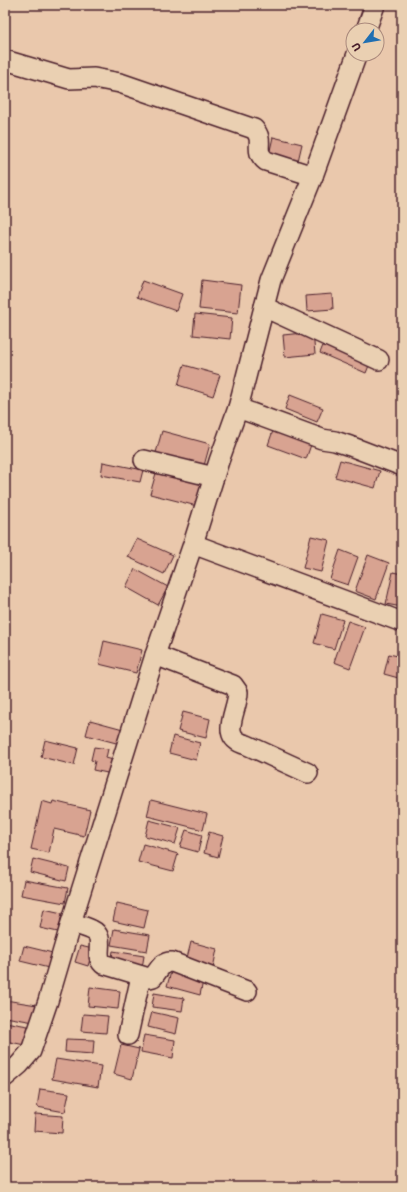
<svg xmlns="http://www.w3.org/2000/svg" width="407" height="1192" viewBox="0 0 407 1192" font-family="'Shantell Sans',sans-serif">
	<rect width="100%" height="100%" fill="#eac8ac"/>
	<filter id="ink" filterUnits="userSpaceOnUse"><feTurbulence type="fractalNoise" baseFrequency=".025" numOctaves="2"/><feDisplacementMap in="SourceGraphic" scale="8" xChannelSelector="R" yChannelSelector="G"/><feConvolveMatrix kernelMatrix="1 2 1 2 8 2 1 2 1" color-interpolation-filters="sRGB"/></filter>
	<g filter="url(#ink)">
		<g fill="#d8a391" stroke="#4a1f2b">
			<path d="M273 137 302 144 298 161 269 155Z"/>
			<path d="M143 280 182 294 176 311 137 297Z"/>
			<path d="M202 280 241 285 238 313 199 309Z"/>
			<path d="M332 294 333 309 307 311 306 296Z"/>
			<path d="M195 314 232 318 230 339 193 335Z"/>
			<path d="M313 332 315 354 285 357 283 335Z"/>
			<path d="M326 338 372 358 366 373 320 353Z"/>
			<path d="M184 365 220 375 213 396 178 385Z"/>
			<path d="M290 395 323 408 317 422 285 409Z"/>
			<path d="M275 425 313 439 306 459 268 445Z"/>
			<path d="M162 431 210 444 202 473 154 460Z"/>
			<path d="M340 460 380 471 375 488 335 477Z"/>
			<path d="M103 462 143 470 140 482 101 475Z"/>
			<path d="M156 473 202 484 197 506 150 494Z"/>
			<path d="M311 536 329 540 321 572 303 568Z"/>
			<path d="M137 539 173 555 164 574 128 557Z"/>
			<path d="M340 550 358 557 348 585 330 579Z"/>
			<path d="M368 555 389 563 376 599 355 591Z"/>
			<path d="M135 569 168 587 158 605 126 587Z"/>
			<path d="M393 572 402 574V607L386 604Z"/>
			<path d="M322 614 343 620 334 649 314 643Z"/>
			<path d="M348 621 365 627 350 668 334 662Z"/>
			<path d="M104 641 142 650 136 673 99 664Z"/>
			<path d="M389 654 402 657V679L384 674Z"/>
			<path d="M183 712 210 719 206 738 178 731Z"/>
			<path d="M90 720 123 729 120 744 86 735Z"/>
			<path d="M173 736 200 743 196 760 169 753Z"/>
			<path d="M45 740 78 748 74 765 41 757Z"/>
			<path d="M94 747 108 749 106 758 120 762 117 775 93 770 95 761 91 760Z"/>
			<path d="M151 800 207 814 203 830 147 816Z"/>
			<path d="M42 801 52 804 53 801 90 810 84 836 54 829 49 853 31 849Z"/>
			<path d="M149 820 180 828 175 844 145 836Z"/>
			<path d="M186 830 202 835 198 852 180 847Z"/>
			<path d="M209 832 223 836 218 857 204 853Z"/>
			<path d="M143 844 178 854 173 871 138 862Z"/>
			<path d="M33 859 69 868 66 881 30 872Z"/>
			<path d="M24 880 68 888 65 903 21 895Z"/>
			<path d="M117 903 148 910 144 928 113 921Z"/>
			<path d="M44 909 62 913 58 932 40 928Z"/>
			<path d="M114 929 150 935 147 951 111 945Z"/>
			<path d="M191 942 217 949 213 968 186 962Z"/>
			<path d="M24 946 57 954 53 969 20 961Z"/>
			<path d="M80 946 93 949 88 966 75 962Z"/>
			<path d="M113 951 144 956 142 968 111 963Z"/>
			<path d="M171 972 203 981 200 995 167 986Z"/>
			<path d="M90 987 120 991 118 1009 88 1006Z"/>
			<path d="M154 993 184 998 182 1011 152 1007Z"/>
			<path d="M5 1000 37 1005 34 1022 5 1017Z"/>
			<path d="M152 1012 179 1018 176 1034 148 1027Z"/>
			<path d="M83 1014 108 1016 106 1033 81 1031Z"/>
			<path d="M5 1022 28 1026 25 1045 5 1041Z"/>
			<path d="M144 1035 175 1040 173 1058 141 1052Z"/>
			<path d="M66 1039 94 1040 93 1054 65 1052Z"/>
			<path d="M121 1045 139 1049 132 1079 114 1074Z"/>
			<path d="M56 1059 101 1066 98 1087 52 1079Z"/>
			<path d="M40 1089 69 1093 65 1112 37 1107Z"/>
			<path d="M35 1114 63 1116 62 1133 34 1131Z"/>
		</g>
		<g fill="none" stroke-linecap="round" stroke-linejoin="round">
			<g stroke="#4a1f2b" stroke-width="22">
				<g id="street">
					<path d="M366 30 375 5"/>
					<path d="M5 60 69 79 94 78 120 83 254 129C266 142 252 150 266 161L313 176"/>
					<path d="M264 307 379 360"/>
					<path d="M238 408 322 439 335 441 350 446 402 466"/>
					<path d="M144 460 214 477"/>
					<path d="M193 544 402 622"/>
					<path d="M155 655 233 685 238 692C238 711 217 738 247 745L308 773"/>
					<path d="M71 923C78 925 86 927 92 930 107 937 93 955 103 964L149 978 153 977C159 970 162 961 172 962L247 991"/>
					<path d="M128 1035 141 976"/>
					<path d="M5 1077 19 1065 31 1051 48 1001 71 923 155 655 193 544 219 461 238 408 271 280 313 176 357 54"/>
				</g>
			</g>
			<use href="#street" stroke="#ead0b2" stroke-width="19"/>
		</g>
	</g>
	<rect width="407" height="1192" fill="none" stroke="#ead0b2" stroke-width="20"/>
	<rect x="10" y="10" width="387" height="1172" fill="none" stroke="#4a1f2b" stroke-width="1.5" filter="url(#ink)"/>
	<g transform="translate(365 42) rotate(239)"><circle r="19" fill="#ead0b2" stroke="#aa897c"/>
	<path d="M0-3L7 15L0 10L-7 15Z" fill="#1f6fb2"/>
	<text y="-6" font-size="11" font-weight="bold" text-anchor="middle" fill="#4a1f2b">U</text>
	</g>
</svg>
